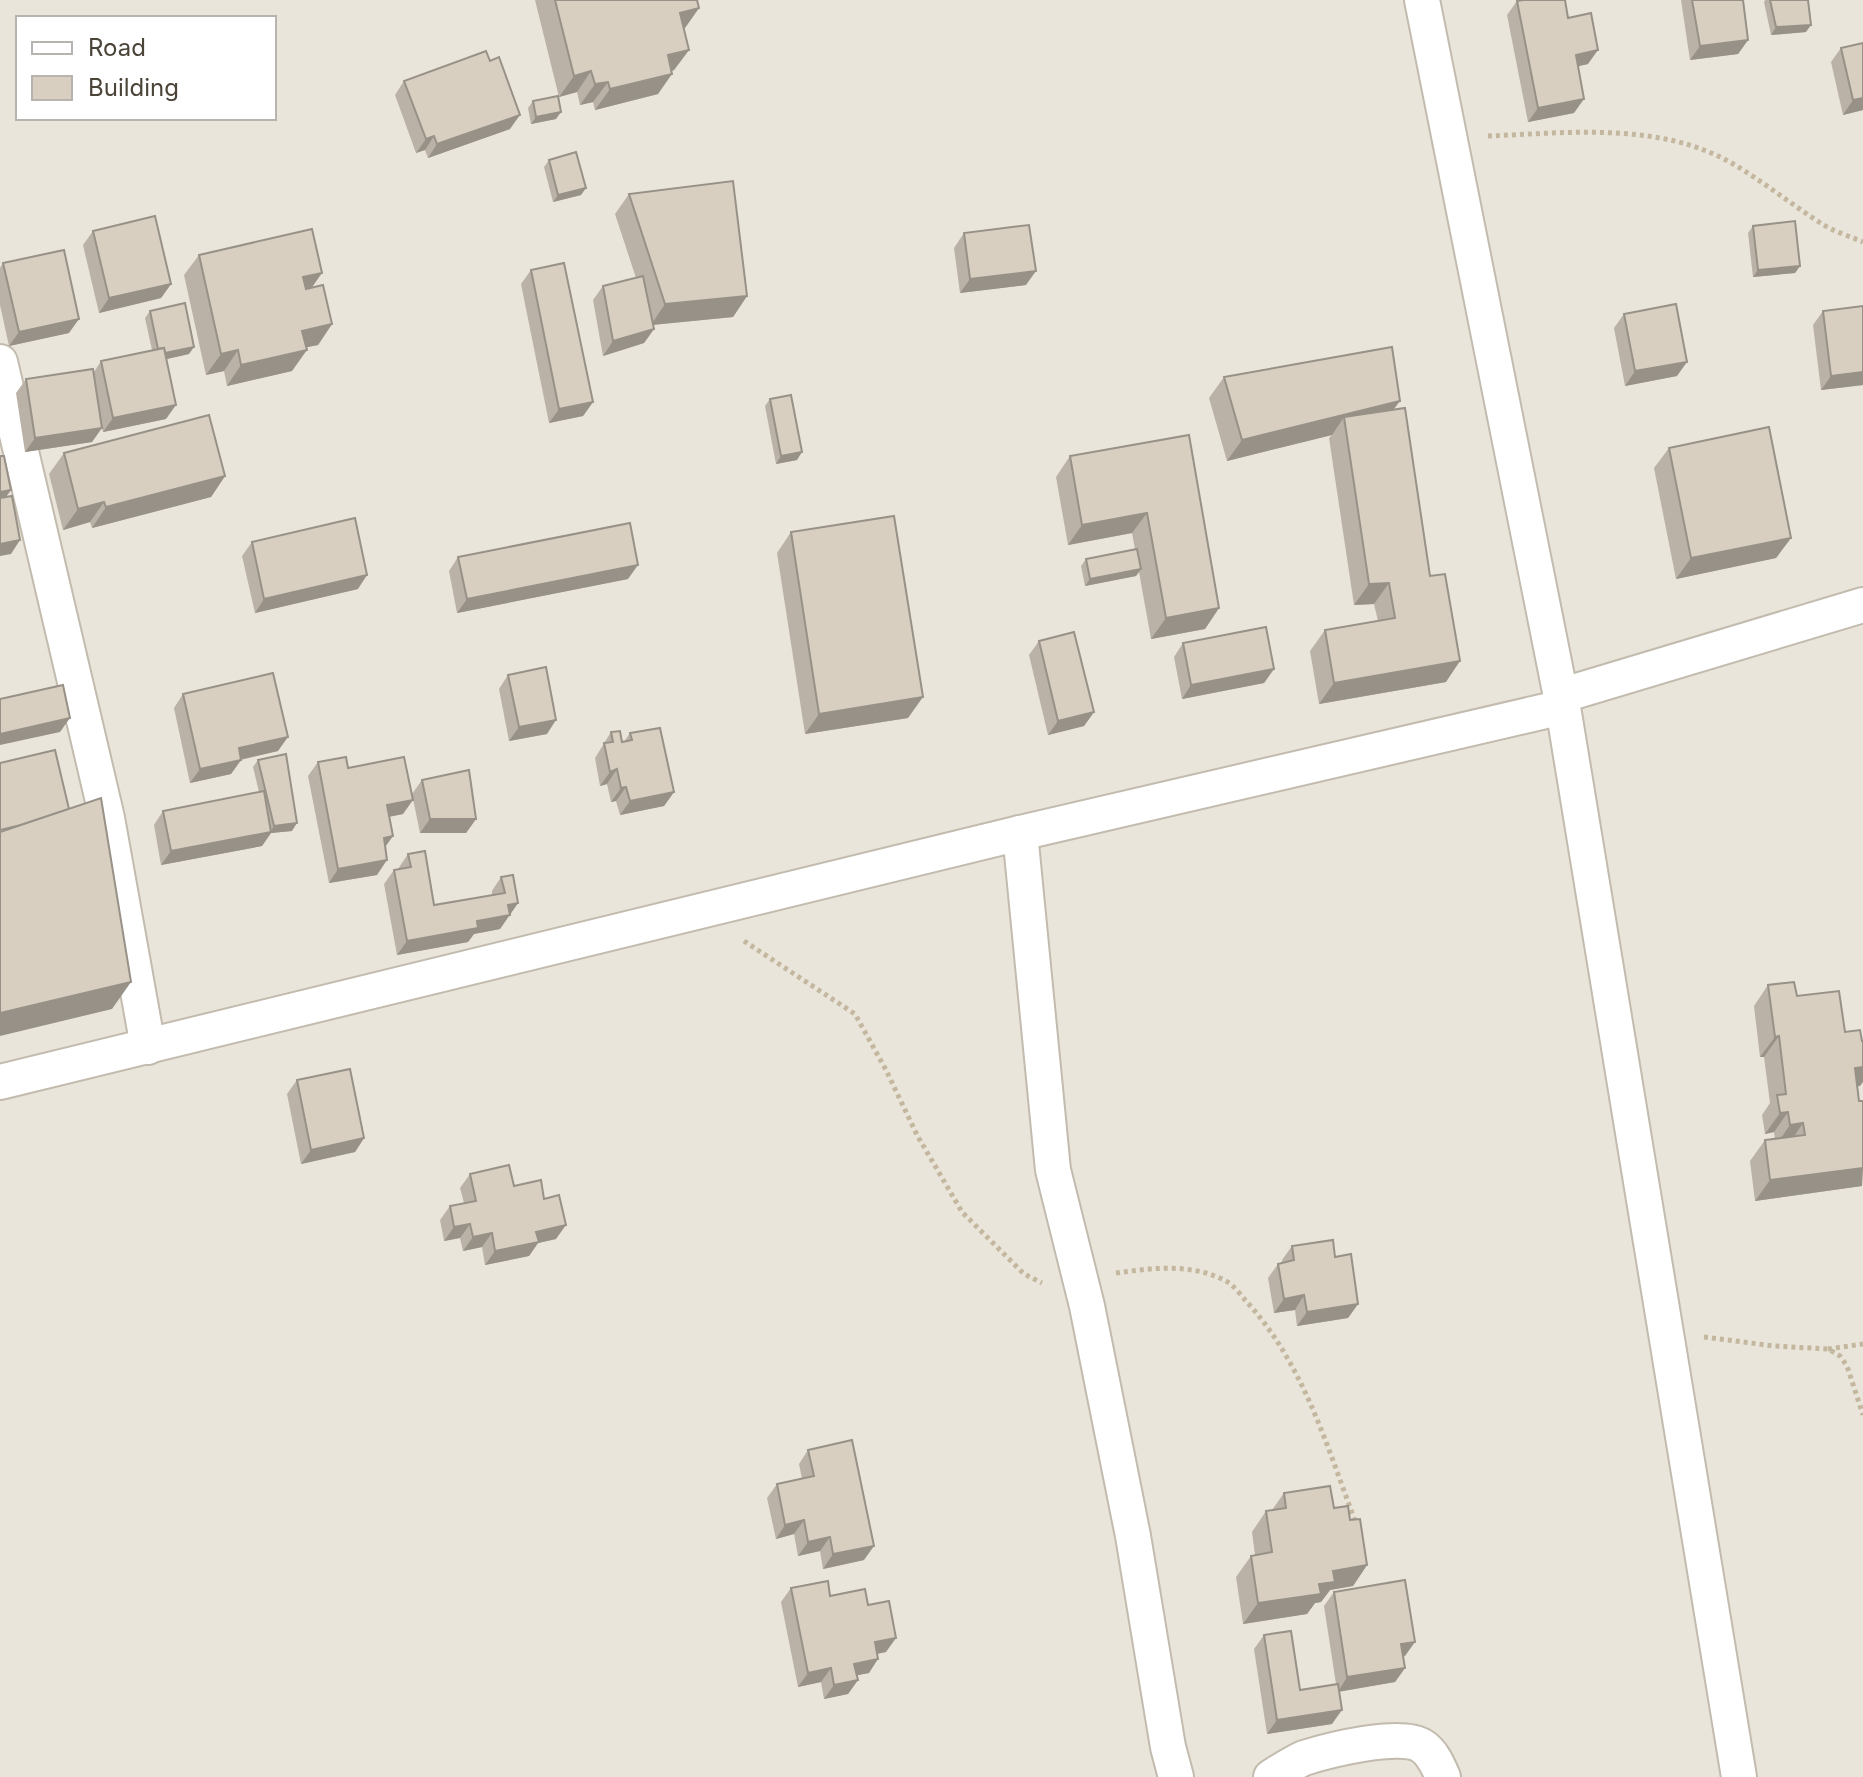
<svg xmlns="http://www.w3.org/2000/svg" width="1863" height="1777" viewBox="0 0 1863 1777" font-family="Inter,sans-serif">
	<rect width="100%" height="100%" fill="#f6f3ec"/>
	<path fill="#eae5da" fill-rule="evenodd" d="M0 0H1863V1777H0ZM18 18H274V118H18Z"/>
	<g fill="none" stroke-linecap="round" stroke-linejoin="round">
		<g stroke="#c2bbae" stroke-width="38">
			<g id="street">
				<path d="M1422 0 1563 707 1739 1777"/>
				<path d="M0 362 107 818 148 1047"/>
				<path d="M1560 696 1863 605"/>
				<path d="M1020 833 1053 1170 1087 1306 1133 1536 1168 1747 1176 1777"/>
				<path d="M0 1082 1020 833 1563 707"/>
				<path d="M1271 1777C1282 1770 1293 1763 1304 1758 1329 1750 1401 1732 1422 1746 1433 1753 1438 1766 1443 1777"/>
			</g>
		</g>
		<g stroke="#c4b79f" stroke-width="5" stroke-dasharray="4 4" stroke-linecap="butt">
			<path d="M1488 136C1566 133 1656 122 1728 161 1760 179 1788 202 1819 222 1832 231 1849 236 1863 242"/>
			<path d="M744 941 855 1014 886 1070 917 1135 962 1212 1024 1274 1042 1283"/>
			<path d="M1116 1273C1152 1268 1190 1263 1224 1280 1233 1284 1240 1294 1246 1301 1304 1364 1327 1447 1357 1526"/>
			<path d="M1704 1337 1774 1346 1828 1349 1840 1356 1847 1366 1863 1415"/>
			<path d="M1828 1349 1863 1344"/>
		</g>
		<use href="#street" stroke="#fff" stroke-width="34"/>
	</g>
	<g fill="#bab2a6">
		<path d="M535 0H697L699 8 684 29 689 50 674 70 672 71 658 94 595 110 593 102 580 105 577 92 559 97Z"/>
		<path d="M1681 0H1743L1748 40 1738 54 1690 60Z"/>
		<path d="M1765 0H1808L1806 32 1771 35 1764 2Z"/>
		<path d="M1517 1 1568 18 1588 64 1578 66 1574 113 1528 122 1507 15Z"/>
		<path d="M1841 48 1863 110 1843 115 1831 62Z"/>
		<path d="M404 81 510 129 428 158 425 150 416 153 395 95Z"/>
		<path d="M533 101 556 119 531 124 528 108Z"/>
		<path d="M549 160 581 195 553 202 544 167Z"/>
		<path d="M629 194 747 296 733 317 653 325 654 329 644 343 603 356 593 300 603 286 636 278 615 214Z"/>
		<path d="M1753 226 1800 266 1795 273 1753 277 1748 233Z"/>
		<path d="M93 231 171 284 161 298 99 313 83 245Z"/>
		<path d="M964 233 1026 285 960 293 954 248Z"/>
		<path d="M199 255 312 288 332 324 318 345 306 347 292 371 227 386 224 371 206 375 184 275Z"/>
		<path d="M3 263 69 333 9 346 0 305V268Z"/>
		<path d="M531 270 593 402 583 416 549 423 521 284Z"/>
		<path d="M150 311 189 354 166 359V419L103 432 101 425 92 442 25 452 16 393 26 379 94 372 101 361 152 350 145 318Z"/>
		<path d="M1823 311 1863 385 1821 390 1813 325Z"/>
		<path d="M1624 314 1677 376 1625 386 1614 328Z"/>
		<path d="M1224 377 1393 410 1446 682 1319 704 1310 651 1325 630 1378 621 1374 604 1354 605 1329 438 1332 435 1227 461 1209 398Z"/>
		<path d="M770 399 797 460 776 464 765 406Z"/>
		<path d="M1189 435 1219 608 1205 629 1151 639 1139 572 1136 576 1085 586 1081 566 1086 559 1135 549 1132 533 1068 545 1056 477 1070 456Z"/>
		<path d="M1669 448 1791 538 1776 558 1676 579 1654 468Z"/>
		<path d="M64 453 225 476 211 497 92 528 90 522 63 530 49 474Z"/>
		<path d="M791 532 908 718 805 734 777 553Z"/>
		<path d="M252 542 358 589 255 613 242 556Z"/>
		<path d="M458 557 628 579 457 613 449 571Z"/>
		<path d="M1039 641 1094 712 1084 726 1048 735 1029 655Z"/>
		<path d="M1183 643 1274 669 1264 683 1182 699 1174 657Z"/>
		<path d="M508 675 547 734 509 741 499 689Z"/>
		<path d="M183 694 278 751 241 760 231 774 190 783 174 708Z"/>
		<path d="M611 732 622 742H624L630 733 674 792 664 806 620 815 616 801 611 802 607 784 600 786 595 758Z"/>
		<path d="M258 760 292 831 271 833 262 846 161 865 154 825 163 811 259 792 253 767Z"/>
		<path d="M318 762 348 768 403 814 389 817 385 847 377 875 329 883 308 776Z"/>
		<path d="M422 780 476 819 466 833H420L412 794Z"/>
		<path d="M408 854 434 905 492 895V891L501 877 518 903 500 929 474 934 468 942 397 955 384 884 394 870 398 869Z"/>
		<path d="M1768 985 1797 996 1845 1032 1860 1086H1857L1859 1101H1863L1862 1186 1755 1201 1750 1161 1765 1140 1775 1139 1774 1132 1765 1134 1762 1115 1770 1103 1764 1057H1760L1754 1006Z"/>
		<path d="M297 1080 364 1138 355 1152 301 1164 287 1094Z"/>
		<path d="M470 1174 514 1186 544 1199 556 1239 538 1243 529 1256 485 1265 482 1247 463 1251 460 1238 444 1241 440 1220 450 1206 464 1203 460 1188Z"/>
		<path d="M1292 1246 1335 1257 1358 1304 1348 1318 1297 1326 1295 1310 1274 1313 1268 1278 1278 1264 1282 1263V1260Z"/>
		<path d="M808 1450 864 1560 823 1569 820 1551 798 1556 794 1534 776 1539 767 1498 777 1484 802 1479 799 1464Z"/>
		<path d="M1284 1493 1334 1508 1350 1520 1367 1565 1353 1586 1330 1590 1321 1602 1315 1603 1307 1614 1243 1624 1236 1577 1251 1556 1255 1555 1252 1532 1266 1511 1272 1510Z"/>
		<path d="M791 1588 830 1596 868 1605 886 1652 877 1654 869 1673 856 1675 858 1680 848 1694 824 1699 821 1682 798 1687 781 1602Z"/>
		<path d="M1334 1592 1405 1656 1403 1657 1405 1668 1395 1682 1339 1691 1332 1724 1267 1734 1254 1649 1264 1635 1300 1690 1336 1684 1324 1606Z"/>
	</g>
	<g fill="#979187">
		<path d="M699 8 685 28 665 34 680 13Z"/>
		<path d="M1811 25 1806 32 1771 35 1776 27Z"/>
		<path d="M1748 40 1738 54 1690 60 1700 46Z"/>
		<path d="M689 50 674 70 653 76 668 55Z"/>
		<path d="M1598 50 1588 64 1566 69 1576 55Z"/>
		<path d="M591 71 577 92 559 97 574 76Z"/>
		<path d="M672 74 658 94 595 110 610 89Z"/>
		<path d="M608 82 593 102 580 105 595 84Z"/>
		<path d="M1863 98V110L1843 115 1853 100Z"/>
		<path d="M1584 99 1574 113 1528 122 1538 108Z"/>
		<path d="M561 112 556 119 531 124 536 117Z"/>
		<path d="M520 115 510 129 428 158 437 144Z"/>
		<path d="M434 136 425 150 416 153 426 139Z"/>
		<path d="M586 188 581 195 553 202 558 195Z"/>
		<path d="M1800 266 1795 273 1753 277 1758 270Z"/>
		<path d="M1036 271 1026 285 960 293 970 279Z"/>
		<path d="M322 273 308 293 303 277Z"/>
		<path d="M171 284 161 298 99 313 109 298Z"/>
		<path d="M747 296 733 317 651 325 665 304Z"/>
		<path d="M79 319 69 333 9 346 19 332Z"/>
		<path d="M332 324 318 345 288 351 302 331Z"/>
		<path d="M654 329 644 343 603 356 613 341Z"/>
		<path d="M194 347 189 354 154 362 159 355Z"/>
		<path d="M238 350 224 371 206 375 221 354Z"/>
		<path d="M307 350 292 371 227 386 241 365Z"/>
		<path d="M1687 362 1677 376 1625 386 1635 371Z"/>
		<path d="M1863 372V385L1821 390 1831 376Z"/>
		<path d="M1400 401 1385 421 1344 417 1332 435 1227 461 1242 440Z"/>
		<path d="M593 402 583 416 549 423 559 409Z"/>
		<path d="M176 405 166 419 103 432 113 418Z"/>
		<path d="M102 428 92 442 25 452 35 438Z"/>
		<path d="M802 452 797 460 776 464 781 456Z"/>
		<path d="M225 476 211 497 92 528 106 507Z"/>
		<path d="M11 490 1 504H0V492Z"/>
		<path d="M104 502 90 522 63 530 78 509Z"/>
		<path d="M1147 513 1132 533 1068 545 1082 525Z"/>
		<path d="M1791 538 1776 558 1676 579 1691 558Z"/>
		<path d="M20 540 11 554 0 556V544Z"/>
		<path d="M638 565 628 579 457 613 467 599Z"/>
		<path d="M1141 569 1136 576 1085 586 1090 579Z"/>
		<path d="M367 575 358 589 255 613 264 599Z"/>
		<path d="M1389 583 1374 604 1354 605 1369 584Z"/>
		<path d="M1219 608 1205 629 1151 639 1166 618Z"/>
		<path d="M1460 661 1446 682 1319 704 1334 683Z"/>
		<path d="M1274 669 1264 683 1182 699 1191 685Z"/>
		<path d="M923 697 908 718 805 734 819 714Z"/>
		<path d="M1094 712 1084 726 1048 735 1058 721Z"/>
		<path d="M70 718 60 732 0 745V734Z"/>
		<path d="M556 720 547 734 509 741 519 727Z"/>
		<path d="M288 737 278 751 229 762 239 748Z"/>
		<path d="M241 760 231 774 190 783 200 769Z"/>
		<path d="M617 769 607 784 600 786 610 772Z"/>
		<path d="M626 787 616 801 611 802 621 788Z"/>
		<path d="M674 792 664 806 620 815 630 801Z"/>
		<path d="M413 800 403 814 377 819 387 805Z"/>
		<path d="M430 819H476L466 833H420Z"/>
		<path d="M297 823 292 831 271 833 262 846 161 865 171 851 270 832 274 826Z"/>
		<path d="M393 836 383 850 384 838Z"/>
		<path d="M387 860 377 875 329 883 338 869Z"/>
		<path d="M518 903 500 929 474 934 468 942 397 955 407 941 477 921 508 905Z"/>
		<path d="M131 982 112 1009 0 1036V1013Z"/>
		<path d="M1779 1036 1764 1057H1760L1775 1037Z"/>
		<path d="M1863 1067V1082L1860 1086 1840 1089 1855 1068Z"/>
		<path d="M1788 1112 1774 1132 1765 1134 1780 1113Z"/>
		<path d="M1803 1123 1789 1144 1776 1145 1790 1125Z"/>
		<path d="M364 1138 355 1152 301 1164 311 1150Z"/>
		<path d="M1863 1168 1862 1186 1755 1201 1770 1180Z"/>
		<path d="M470 1224 460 1238 444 1241 454 1227Z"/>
		<path d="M566 1225 556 1239 538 1243 529 1256 485 1265 495 1251 536 1232Z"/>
		<path d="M492 1233 482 1247 463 1251 473 1237Z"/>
		<path d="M1304 1295 1295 1310 1274 1313 1284 1299Z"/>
		<path d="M1358 1304 1348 1318 1297 1326 1307 1312Z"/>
		<path d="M804 1520 794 1534 776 1539 785 1525Z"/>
		<path d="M830 1537 820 1551 798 1556 808 1542Z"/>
		<path d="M874 1546 864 1560 823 1569 833 1554Z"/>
		<path d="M1367 1565 1353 1586 1330 1590 1321 1602 1315 1603 1307 1614 1243 1624 1258 1603 1319 1584 1333 1571Z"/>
		<path d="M896 1638 886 1652 865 1656 875 1642Z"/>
		<path d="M1415 1642 1405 1656 1391 1658 1401 1644Z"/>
		<path d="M878 1659 869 1673 844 1678 854 1664Z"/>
		<path d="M831 1668 821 1682 798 1687 808 1673Z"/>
		<path d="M1405 1668 1395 1682 1338 1692 1347 1677Z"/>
		<path d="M858 1680 848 1694 824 1699 834 1685Z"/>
		<path d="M1342 1710 1332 1724 1267 1734 1277 1720Z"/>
	</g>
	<g fill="#d8cfc1" stroke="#979187" stroke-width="2">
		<path d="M555 0H697L699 8 680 13 689 50 668 55 672 74 610 89 608 82 595 84 591 71 574 76Z"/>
		<path d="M1523 0H1565L1568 18 1591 13 1598 50 1576 55 1584 99 1538 108 1517 1Z"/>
		<path d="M1692 0H1743L1748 40 1700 46Z"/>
		<path d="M1770 0H1808L1811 25 1776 27Z"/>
		<path d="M1863 43V98L1853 100 1841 48Z"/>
		<path d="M486 51 490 61 499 57 520 115 437 144 434 136 426 139 404 81Z"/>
		<path d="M558 96 561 112 536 117 533 101Z"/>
		<path d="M576 152 586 188 558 195 549 160Z"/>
		<path d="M733 181 747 296 665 304 629 194Z"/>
		<path d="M155 216 171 284 109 298 93 231Z"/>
		<path d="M1795 221 1800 266 1758 270 1753 226Z"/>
		<path d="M1029 225 1036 271 970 279 964 233Z"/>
		<path d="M312 229 322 273 303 277 306 289 323 285 332 324 302 331 307 350 241 365 238 350 221 354 199 255Z"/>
		<path d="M64 250 79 319 19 332 3 263Z"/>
		<path d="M564 263 593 402 559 409 531 270Z"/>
		<path d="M643 276 654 329 613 341 603 286Z"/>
		<path d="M185 303 194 347 165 353 164 348 158 349 150 311Z"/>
		<path d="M1676 304 1687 362 1635 371 1624 314Z"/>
		<path d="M1863 306V372L1831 376 1823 311Z"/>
		<path d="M1392 347 1400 401 1242 440 1224 377Z"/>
		<path d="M164 348 176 405 113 418 101 361Z"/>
		<path d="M93 369 102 428 35 438 26 379Z"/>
		<path d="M791 395 802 452 781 456 770 399Z"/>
		<path d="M1405 408 1430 576 1445 574 1460 661 1334 683 1325 630 1395 618 1389 583 1369 584 1344 417Z"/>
		<path d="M209 415 225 476 106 507 104 502 78 509 64 453Z"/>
		<path d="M1769 427 1791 538 1691 558 1669 448Z"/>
		<path d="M1189 435 1219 608 1166 618 1147 513 1082 525 1070 456Z"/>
		<path d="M0 456H4L11 490 0 492Z"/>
		<path d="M12 496 20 540 0 544V498Z"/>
		<path d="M894 516 923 697 819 714 791 532Z"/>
		<path d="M355 518 367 575 264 599 252 542Z"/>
		<path d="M630 523 638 565 467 599 458 557Z"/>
		<path d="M1137 549 1141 569 1090 579 1086 559Z"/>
		<path d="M1266 627 1274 669 1191 685 1183 643Z"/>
		<path d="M1074 632 1094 712 1058 721 1039 641Z"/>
		<path d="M546 667 556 720 519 727 508 675Z"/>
		<path d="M273 673 288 737 239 748 241 760 200 769 183 694Z"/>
		<path d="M63 685 70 718 0 734V699Z"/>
		<path d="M660 728 674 792 630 801 626 787 621 788 617 769 610 772 604 743 613 742 611 732 620 731 622 742 632 740 630 733Z"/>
		<path d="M55 750 69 809 21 825 0 830V763Z"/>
		<path d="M286 754 297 823 274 826 258 760Z"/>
		<path d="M346 757 348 768 404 757 413 800 387 805 393 836 384 838 387 860 338 869 318 762Z"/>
		<path d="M469 770 476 819H430L422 780Z"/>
		<path d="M264 791 271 832 171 851 163 811Z"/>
		<path d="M101 798 131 982 0 1013V832Z"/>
		<path d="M425 851 434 905 505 893 501 877 513 875 518 903 508 905 510 915 477 921 478 928 407 941 394 870 411 867 408 854Z"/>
		<path d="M1794 982 1797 996 1839 991 1845 1032 1860 1030 1862 1041H1863V1067L1855 1068 1859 1101H1863V1168L1770 1180 1765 1140 1805 1135 1803 1123 1790 1125 1788 1112 1780 1113 1777 1095 1786 1094 1779 1036 1775 1037 1768 985Z"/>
		<path d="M350 1069 364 1138 311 1150 297 1080Z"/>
		<path d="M509 1165 514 1186 541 1180 544 1199 559 1195 566 1225 536 1232 539 1242 495 1251 492 1233 473 1237 470 1224 454 1227 450 1206 476 1201 470 1174Z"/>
		<path d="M1333 1240 1335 1257 1351 1254 1358 1304 1307 1312 1304 1295 1284 1299 1278 1264 1294 1260 1292 1246Z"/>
		<path d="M852 1440 874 1546 833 1554 830 1537 808 1542 804 1520 785 1525 777 1484 814 1476 808 1450Z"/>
		<path d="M1330 1486 1334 1508 1348 1506 1350 1520 1360 1519 1367 1565 1333 1571 1335 1582 1319 1584 1321 1594 1258 1603 1251 1556 1272 1552 1266 1511 1286 1508 1284 1493Z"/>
		<path d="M1405 1580 1415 1642 1401 1644 1405 1668 1347 1677 1334 1592Z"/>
		<path d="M828 1581 830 1596 865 1589 868 1605 889 1601 896 1638 875 1642 878 1659 854 1664 858 1680 834 1685 831 1668 808 1673 791 1588Z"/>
		<path d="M1291 1631 1300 1690 1338 1684 1342 1710 1277 1720 1264 1635Z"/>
	</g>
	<rect x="16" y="16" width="260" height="104" fill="#ffffff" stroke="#b7b4b0" stroke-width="2"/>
	<rect x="32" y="42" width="40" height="12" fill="#ffffff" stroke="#b7b4b0" stroke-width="2"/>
	<text x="88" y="56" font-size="24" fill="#4b4439">Road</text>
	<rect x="32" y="76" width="40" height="24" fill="#d8cfc1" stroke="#b7b4b0" stroke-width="2"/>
	<text x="88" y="96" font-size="24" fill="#4b4439">Building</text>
</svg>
